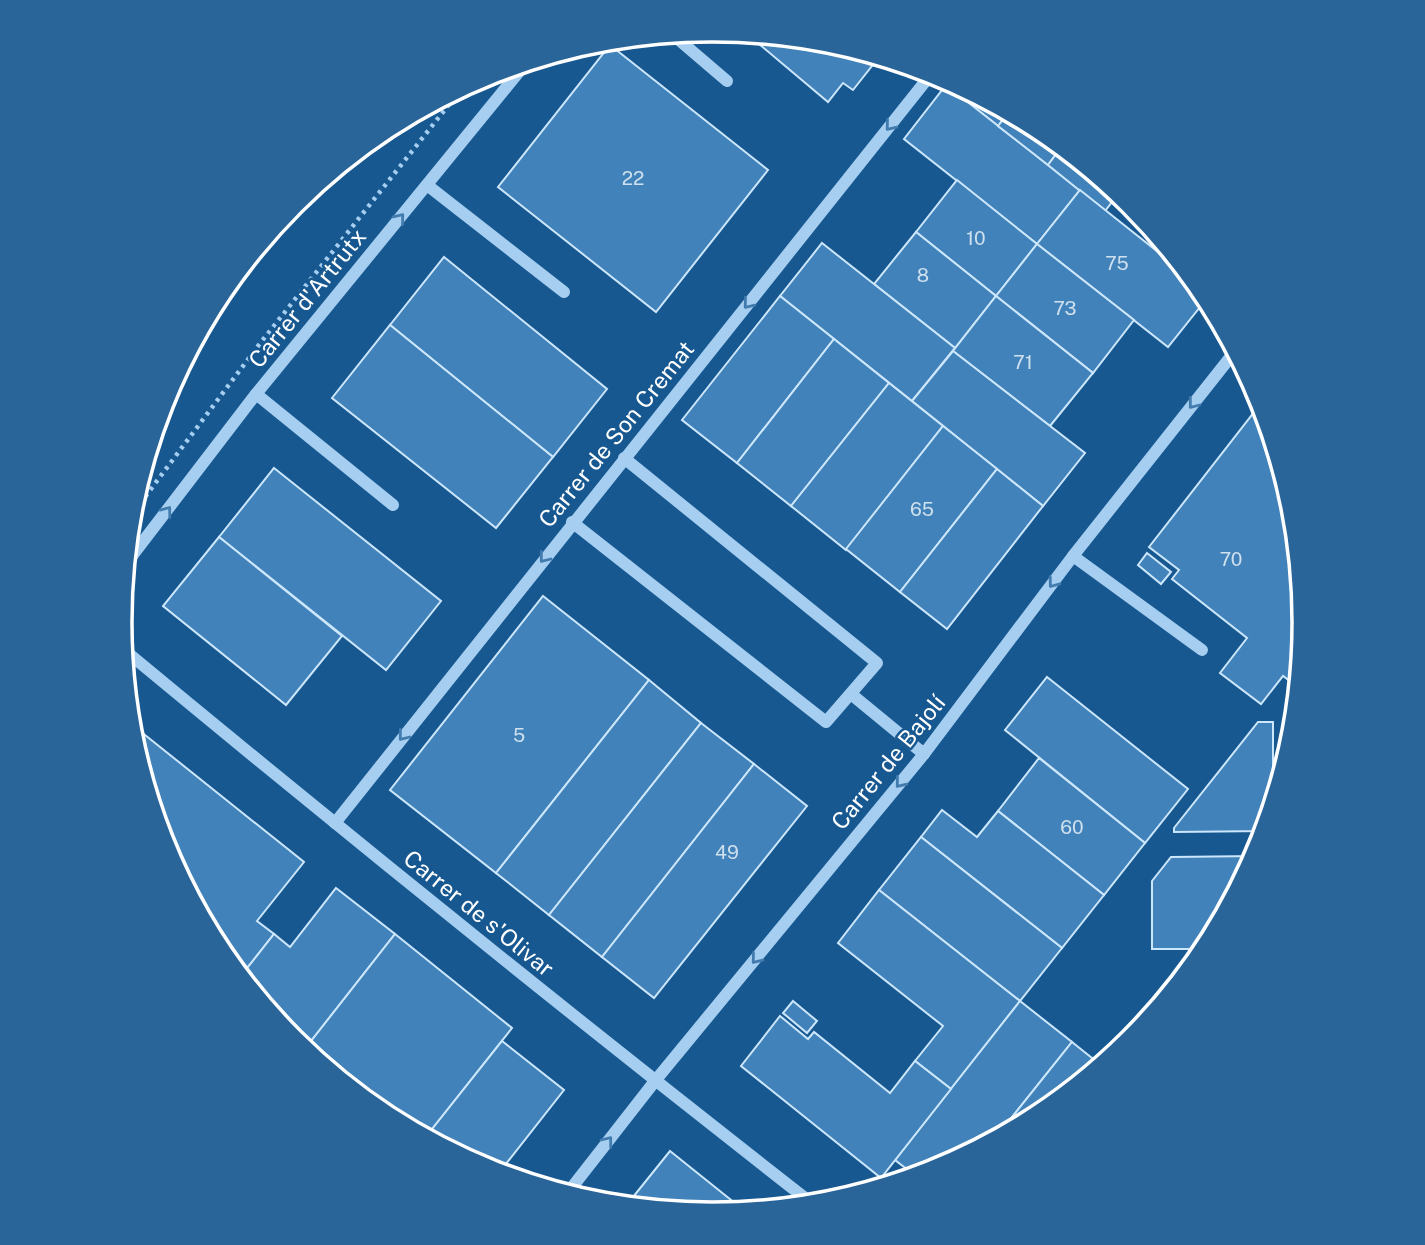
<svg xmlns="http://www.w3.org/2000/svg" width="1425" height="1245" viewBox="0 0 1425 1245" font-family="'Public Sans',sans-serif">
	<rect width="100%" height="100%" fill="#175891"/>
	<g fill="#4082b9" stroke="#cce6fb" stroke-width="2">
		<path d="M746 33 829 41 879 57 853 90 843 83 828 102Z"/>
		<path d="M610 45 768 170 656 312 498 187Z"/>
		<path d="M950 81 1009 112 998 126 946 85Z"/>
		<path d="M946 85 1080 190 1037 244 904 139Z"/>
		<path d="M1009 112 1042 130 1062 146 1048 165 998 126Z"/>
		<path d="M1062 146 1119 193 1105 211 1048 165Z"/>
		<path d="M957 180 1037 244 996 296 916 232Z"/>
		<path d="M1080 190 1197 283 1206 294 1208 297 1168 347 1037 244Z"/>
		<path d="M916 232 996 296 955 348 874 284Z"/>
		<path d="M822 243 955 348 912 401 780 296Z"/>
		<path d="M1037 244 1134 320 1093 373 996 296Z"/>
		<path d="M444 257 607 389 553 457 390 325Z"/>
		<path d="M780 296 834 339 737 463 682 420Z"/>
		<path d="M996 296 1093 373 1050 426 953 351Z"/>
		<path d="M390 325 553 457 496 528 332 398Z"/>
		<path d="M834 339 889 383 791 506 737 463Z"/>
		<path d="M953 351 1085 453 1043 506 912 401Z"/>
		<path d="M889 383 943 426 846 550 791 506Z"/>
		<path d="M1262 402 1294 507 1305 623 1299 688 1283 676 1261 704 1220 673 1247 638 1172 579 1179 570 1149 547Z"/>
		<path d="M943 426 997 469 900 592 846 549Z"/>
		<path d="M274 468 441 601 386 670 219 537Z"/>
		<path d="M997 469 1043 506 947 629 900 592Z"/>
		<path d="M219 537 342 636 286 705 163 606Z"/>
		<path d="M1147 553 1171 572 1161 584 1138 565Z"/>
		<path d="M543 596 649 680 496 873 390 790Z"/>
		<path d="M1047 677 1188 789 1145 843 1005 730Z"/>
		<path d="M649 680 701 723 549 915 496 873Z"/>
		<path d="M1258 722H1273V807L1266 831 1174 832V828Z"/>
		<path d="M130 723 304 862 257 921 274 934 240 977 219 951 165 849 131 738Z"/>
		<path d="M701 723 754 764 602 957 549 915Z"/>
		<path d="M1039 758 1145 843 1104 895 998 811Z"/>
		<path d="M754 764 807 806 654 998 602 957Z"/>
		<path d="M942 810 977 837 998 811 1104 895 1062 948 921 837Z"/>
		<path d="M921 837 1062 948 1020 1001 879 890Z"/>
		<path d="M1256 856 1207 949H1152V881L1171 857Z"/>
		<path d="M336 888 395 934 304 1050 293 1041 240 977 274 934 290 947Z"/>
		<path d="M879 890 1020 1001 951 1089 915 1061 943 1026 838 943Z"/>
		<path d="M395 934 512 1028 425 1138 383 1115 304 1050Z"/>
		<path d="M793 1001 817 1021 807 1033 783 1013Z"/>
		<path d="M1020 1001 1072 1042 993 1141 939 1170 917 1177 895 1160Z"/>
		<path d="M780 1016 808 1039 814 1032 890 1093 915 1061 951 1089 881 1178 741 1066Z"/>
		<path d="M502 1041 564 1090 498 1174 485 1170 425 1138Z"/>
		<path d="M1072 1042 1102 1066 1041 1116 993 1141Z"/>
		<path d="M670 1151 746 1212 712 1215 625 1207Z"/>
	</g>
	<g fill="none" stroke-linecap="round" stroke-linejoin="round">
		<path stroke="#a5cef0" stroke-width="4.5" stroke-dasharray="3.5 5" stroke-linecap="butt" d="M130 517 258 346 462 88"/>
		<g stroke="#a5cef0" stroke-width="12">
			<path d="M672 34 727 81"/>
			<path d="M427 185 564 292"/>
			<path d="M256 394 393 505"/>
			<path d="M572 522 826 722 877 663 624 458"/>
			<path d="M1073 556 1202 650"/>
			<path d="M125 565 256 394 527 62"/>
			<path d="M122 648C350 837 581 1023 814 1205"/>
			<path d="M851 694 924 754"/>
			<path d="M335 823 932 73"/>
			<path d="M566 1195 655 1081 924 754 1073 556 1236 350"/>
		</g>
		<path stroke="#eef6ff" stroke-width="18" d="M217 298 294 203"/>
	</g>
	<defs><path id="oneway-chevron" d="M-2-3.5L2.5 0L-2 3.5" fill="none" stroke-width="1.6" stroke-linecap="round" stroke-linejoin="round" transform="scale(1.75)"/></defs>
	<g stroke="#427bae">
		<use href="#oneway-chevron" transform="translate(890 126) rotate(129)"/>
		<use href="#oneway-chevron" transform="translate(400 218) rotate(-51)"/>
		<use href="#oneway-chevron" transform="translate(748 304) rotate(129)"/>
		<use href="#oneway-chevron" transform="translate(1193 404) rotate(128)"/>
		<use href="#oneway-chevron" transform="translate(167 511) rotate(-53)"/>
		<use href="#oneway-chevron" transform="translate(544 558) rotate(128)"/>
		<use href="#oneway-chevron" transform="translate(1053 583) rotate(127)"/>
		<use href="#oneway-chevron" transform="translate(403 736) rotate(128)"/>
		<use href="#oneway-chevron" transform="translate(900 783) rotate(129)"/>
		<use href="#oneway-chevron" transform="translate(756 959) rotate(129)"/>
		<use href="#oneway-chevron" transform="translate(608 1141) rotate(-52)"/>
	</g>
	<g text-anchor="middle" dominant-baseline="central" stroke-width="5" stroke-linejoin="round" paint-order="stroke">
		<g font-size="19" fill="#cfe0ee">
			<text x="633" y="178">22</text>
			<text x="976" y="238">10</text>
			<text x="1117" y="263">75</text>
			<text x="923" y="275">8</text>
			<text x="1065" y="308">73</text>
			<text x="1023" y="362">71</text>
			<text x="922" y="509">65</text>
			<text x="1231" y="559">70</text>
			<text x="519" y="735">5</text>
			<text x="1072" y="827">60</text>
			<text x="727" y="852">49</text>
		</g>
		<g font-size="23" fill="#fff" stroke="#175891">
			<text transform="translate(307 298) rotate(-51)">Carrer d'Artrutx</text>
			<text transform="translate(616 434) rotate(-51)">Carrer de Son Cremat</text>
			<text transform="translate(888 762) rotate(-51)">Carrer de Bajolí</text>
			<text transform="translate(479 913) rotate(39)">Carrer de s'Olivar</text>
		</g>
	</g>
	<path d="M0 0H1425V1245H0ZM132 622a580 580 0 1 1 1160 0a580 580 0 1 1-1160 0Z" fill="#2a659a" fill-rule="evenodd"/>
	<path fill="none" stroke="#fff" stroke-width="3.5" d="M132 622a580 580 0 1 1 1160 0a580 580 0 1 1-1160 0Z"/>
</svg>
